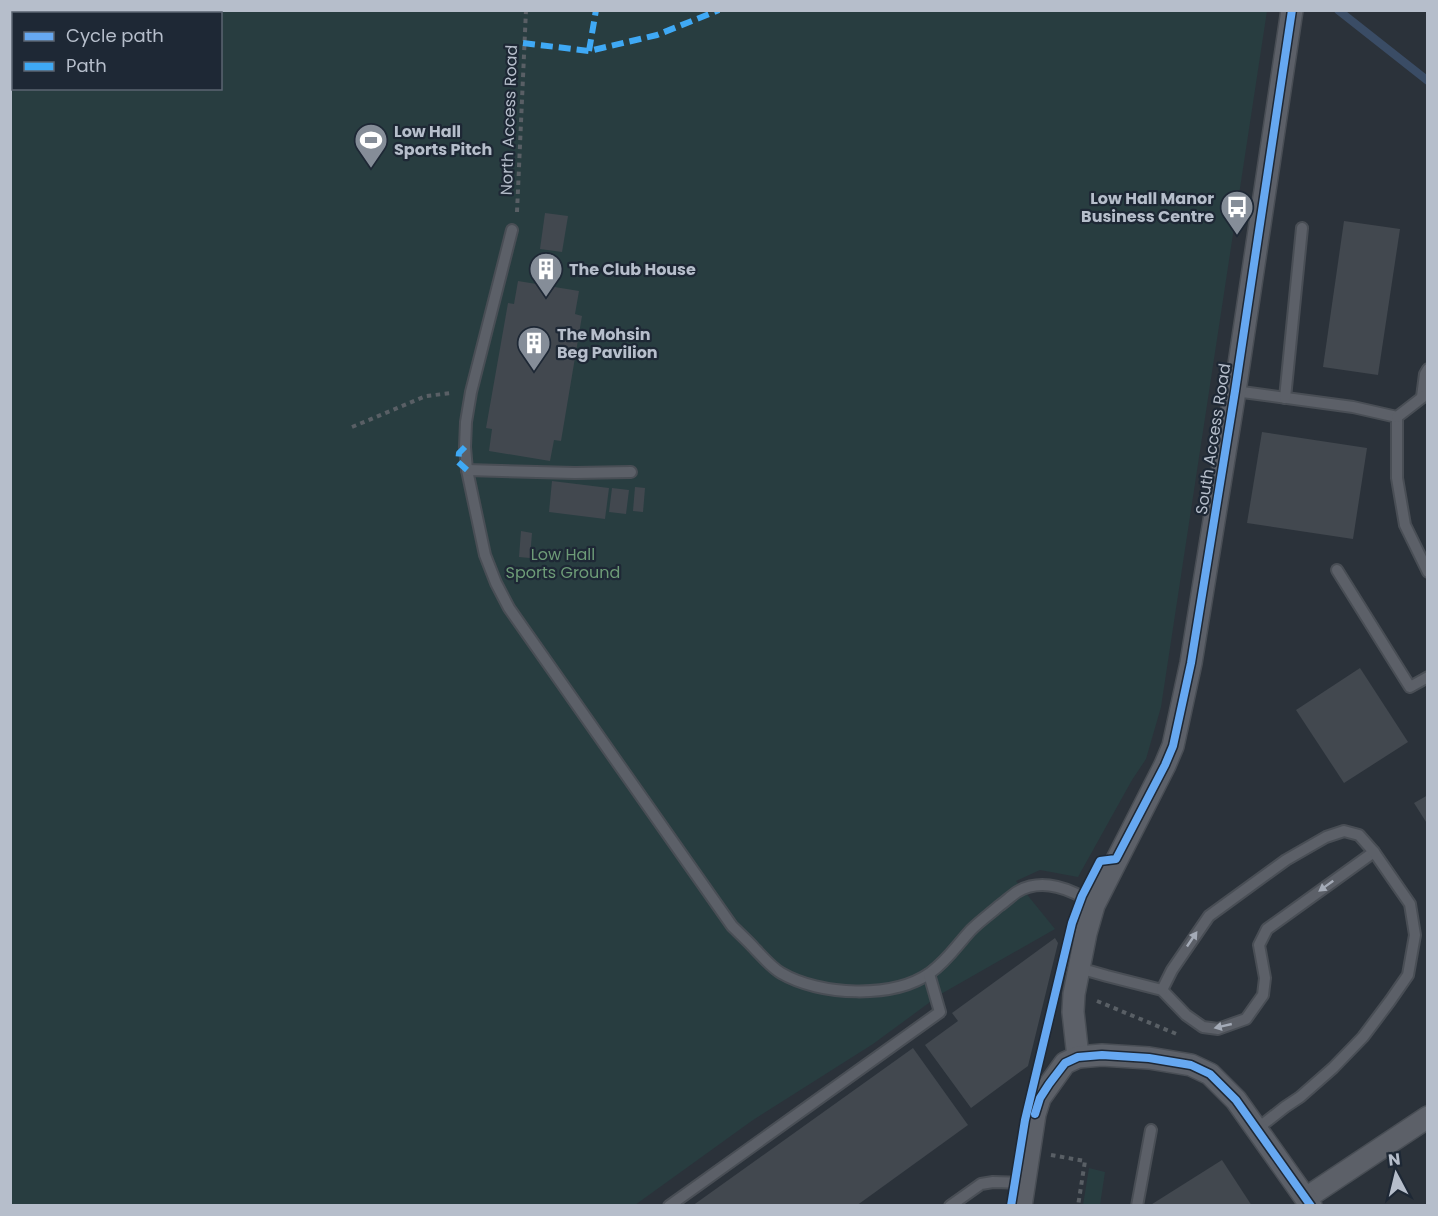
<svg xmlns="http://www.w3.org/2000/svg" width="1438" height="1216" viewBox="0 0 1438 1216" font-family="Poppins,sans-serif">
	<rect width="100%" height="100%" fill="#2b323a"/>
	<g fill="#283d40" fill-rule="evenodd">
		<path d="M10 11H1267L1161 707 1146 759 1132 780 1078 877 1040 870 1016 881 1055 929 941 994 873 1044 753 1120 635 1205H11ZM14 14H220V88H14Z"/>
		<path d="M1089 1168 1105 1172 1100 1205H1083Z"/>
	</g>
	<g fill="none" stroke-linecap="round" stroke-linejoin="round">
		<path stroke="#3a4c65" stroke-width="8" d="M1338 10 1428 81"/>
	</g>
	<g fill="#42484f">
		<path d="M545 213 568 216 562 252 540 249Z"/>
		<path d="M1344 221 1400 229 1378 375 1323 367Z"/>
		<path d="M518 281 579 291 575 314 582 316 561 441 554 440 550 461 489 451 492 429 486 428 508 303 514 304Z"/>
		<path d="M1262 432 1367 448 1353 539 1247 523Z"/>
		<path d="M552 481 609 488 605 519 549 512Z"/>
		<path d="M635 487 645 488 643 512 633 511Z"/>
		<path d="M612 488 629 490 626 514 609 512Z"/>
		<path d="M521 531 532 533 530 558 519 557Z"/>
		<path d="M1360 668 1408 742 1344 783 1296 710Z"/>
		<path d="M1428 795V825L1414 803Z"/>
		<path d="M1055 938 1058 943 1028 1066 971 1108 925 1045 958 1021 952 1013Z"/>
		<path d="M913 1048 968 1125 856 1206H692Z"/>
		<path d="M1222 1160 1252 1206H1149Z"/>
	</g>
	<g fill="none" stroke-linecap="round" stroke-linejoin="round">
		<g stroke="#494e55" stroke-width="14">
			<g id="service">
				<path d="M512 230 471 392 466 422 465 447 467 470 485 555 496 583 509 608 732 926C740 934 748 941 755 949 763 957 771 967 781 973 820 996 893 999 930 973 948 960 957 945 971 930 980 921 990 914 999 906 1005 902 1011 896 1017 892 1042 877 1073 889 1094 905"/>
				<path d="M1235 391 1353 407 1397 417V478L1405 525 1428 572"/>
				<path d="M1422 397 1425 374 1428 369"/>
				<path d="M1285 398 1302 228"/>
				<path d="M1397 417 1428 393"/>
				<path d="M467 470 575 473 631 472"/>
				<path d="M1337 570 1410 687 1428 677"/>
				<path d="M1079 968 1107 976 1162 990 1186 1015 1203 1027 1218 1029 1246 1019 1263 995 1265 978 1259 945 1267 929 1374 852"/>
				<path d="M1162 990 1172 970 1209 916 1286 860 1326 837 1344 831 1359 835 1374 852 1410 904 1415 935 1408 975 1390 1001 1363 1037 1333 1068 1300 1097 1285 1107 1257 1129"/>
				<path d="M669 1206 940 1012 929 974"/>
				<path d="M950 1206 981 1184 993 1182 1024 1183"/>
				<path d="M1137 1206 1151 1130"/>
			</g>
		</g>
		<g stroke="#494e55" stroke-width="24">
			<g id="minor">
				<path d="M1078 1057 1073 1012 1074 994 1086 933 1094 905 1165 765 1173 746 1191 663 1235 391 1292 10"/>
				<path d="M1306 1198 1428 1117"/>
				<path d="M1021 1206 1035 1114 1040 1098 1065 1063 1078 1057 1102 1055 1149 1058 1191 1065 1210 1074 1236 1100 1311 1206"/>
			</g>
		</g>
		<g stroke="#595f65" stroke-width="4" stroke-dasharray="4.5 4.5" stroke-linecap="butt">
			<path d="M517 212 526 10"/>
			<path d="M352 427 426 396 452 393"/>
			<path d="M1097 1001 1179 1035"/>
			<path d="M1051 1155 1085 1161 1078 1206"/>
		</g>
		<use href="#service" stroke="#5c6068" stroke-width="10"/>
		<use href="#minor" stroke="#5c6068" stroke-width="21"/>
		<g stroke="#3fa9f5" stroke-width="6" stroke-dasharray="12 6" stroke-linecap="butt">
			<path d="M523 43 589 51 657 35 719 10"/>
			<path d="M589 51 596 10"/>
			<path d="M465 447 459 453 458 462 467 470"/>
		</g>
		<g stroke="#1e2835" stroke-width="11">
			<g id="cycleway">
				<path d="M1035 1114 1040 1098 1049 1084 1065 1063 1078 1057 1102 1055 1149 1058 1191 1065 1210 1074 1236 1100 1311 1206"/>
				<path d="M1011 1206 1025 1120 1072 923 1082 896 1100 861 1116 859 1165 765 1173 746 1191 663 1235 391 1292 10"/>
			</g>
		</g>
		<use href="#cycleway" stroke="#66a8f1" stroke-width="8"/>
	</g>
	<defs><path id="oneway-solid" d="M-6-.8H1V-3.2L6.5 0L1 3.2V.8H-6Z" transform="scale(1.5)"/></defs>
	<g fill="#a4abb7">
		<use href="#oneway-solid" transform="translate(1326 886) rotate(144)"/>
		<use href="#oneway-solid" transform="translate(1192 939) rotate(-56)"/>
		<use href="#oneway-solid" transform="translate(1223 1026) rotate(167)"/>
	</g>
	<defs>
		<g id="stadium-pin" transform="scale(1.725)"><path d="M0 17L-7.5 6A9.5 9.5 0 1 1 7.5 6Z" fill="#858d98" stroke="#1e2835"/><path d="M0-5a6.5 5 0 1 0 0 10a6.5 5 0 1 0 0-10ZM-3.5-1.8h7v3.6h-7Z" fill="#fff"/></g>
		<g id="bus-pin" transform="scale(1.725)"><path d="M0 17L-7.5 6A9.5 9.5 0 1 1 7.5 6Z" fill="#858d98" stroke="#1e2835"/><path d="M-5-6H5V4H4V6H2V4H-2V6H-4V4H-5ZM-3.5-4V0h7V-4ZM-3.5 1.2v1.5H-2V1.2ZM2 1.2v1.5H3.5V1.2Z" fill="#fff"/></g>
		<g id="building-pin" transform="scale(1.725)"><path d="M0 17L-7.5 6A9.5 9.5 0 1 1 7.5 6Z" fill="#858d98" stroke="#1e2835"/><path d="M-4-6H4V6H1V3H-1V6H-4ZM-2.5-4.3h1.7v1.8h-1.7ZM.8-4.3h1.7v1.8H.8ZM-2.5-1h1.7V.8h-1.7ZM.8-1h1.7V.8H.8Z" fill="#fff"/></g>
	</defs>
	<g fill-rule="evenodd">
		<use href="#stadium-pin" x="371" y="140"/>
		<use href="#bus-pin" x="1237" y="207"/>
		<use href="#building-pin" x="546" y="269"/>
		<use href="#building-pin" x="534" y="343"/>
	</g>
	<g text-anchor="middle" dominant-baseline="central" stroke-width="4.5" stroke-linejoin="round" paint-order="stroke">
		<g font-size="16" fill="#b6becb" stroke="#1e2835">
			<text transform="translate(509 120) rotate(-88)">North Access Road</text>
			<text transform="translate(1213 439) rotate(-81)">South Access Road</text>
		</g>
		<g font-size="16" font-weight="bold" fill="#b6becb" stroke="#1e2835" text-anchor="start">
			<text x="394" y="131">Low Hall<tspan x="394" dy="18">Sports Pitch</tspan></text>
			<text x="1214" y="198" text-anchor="end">Low Hall Manor<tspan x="1214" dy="18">Business Centre</tspan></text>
			<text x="569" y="269">The Club House</text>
			<text x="557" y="334">The Mohsin<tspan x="557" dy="18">Beg Pavilion</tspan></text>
		</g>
		<g font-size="16" fill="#6d9b77" stroke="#1e2835">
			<text x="563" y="554">Low Hall<tspan x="563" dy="18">Sports Ground</tspan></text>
		</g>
	</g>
	<rect width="1438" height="1216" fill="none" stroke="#b6becb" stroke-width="24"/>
	<rect x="12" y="12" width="210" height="78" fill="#1e2835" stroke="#5b6471" stroke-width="1.5"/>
	<rect x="24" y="32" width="30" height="9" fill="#66a8f1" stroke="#5b6471" stroke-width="1.5"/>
	<text x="66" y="42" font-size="18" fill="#b6becb">Cycle path</text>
	<rect x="24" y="62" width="30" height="9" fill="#3fa9f5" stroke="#5b6471" stroke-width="1.5"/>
	<text x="66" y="72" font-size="18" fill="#b6becb">Path</text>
	<g transform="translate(1396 1174) rotate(353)" stroke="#1e2835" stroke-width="4.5" paint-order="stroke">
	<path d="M0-4.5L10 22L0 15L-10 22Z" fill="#b6becb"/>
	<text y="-9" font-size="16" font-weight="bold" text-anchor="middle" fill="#b6becb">N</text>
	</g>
</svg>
